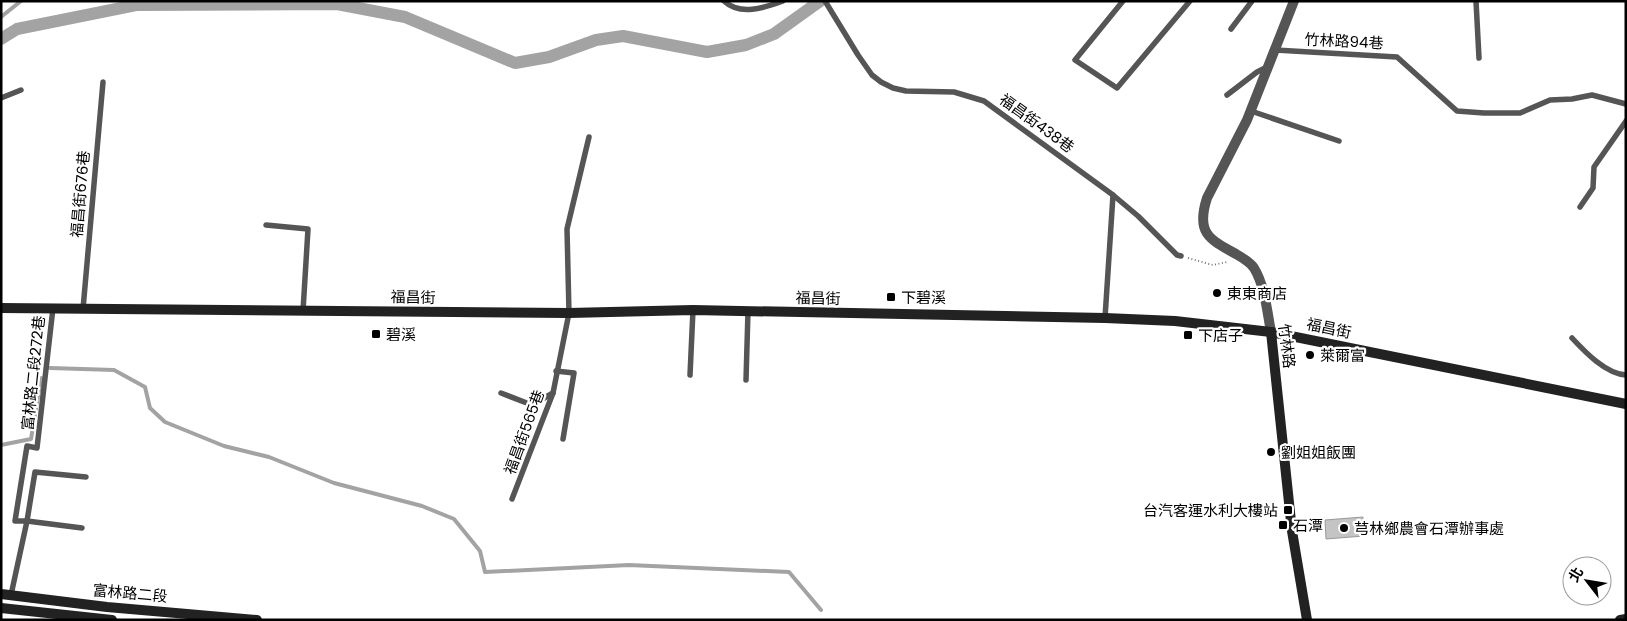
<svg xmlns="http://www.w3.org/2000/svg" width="1627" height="621" viewBox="0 0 1627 621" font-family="Poppins,'Noto Sans TC',sans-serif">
	<rect width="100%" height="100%" fill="#fff"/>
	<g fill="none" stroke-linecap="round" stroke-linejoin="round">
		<g stroke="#a3a3a3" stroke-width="4">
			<path d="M1 17 21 1"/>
			<path d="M50 368 114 370 145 387 150 408 165 422 224 446 269 457 334 483 422 506 454 519 480 551 485 572 629 565 789 572 821 610"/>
			<path d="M1 445 31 439 41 378"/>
		</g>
		<path stroke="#a3a3a3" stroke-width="12" d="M1 39 17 29 136 5 337 4 405 17 515 63 549 57 596 40 623 36 707 52 746 45 774 34 820 1"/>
	</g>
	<path fill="#c4c4c4" stroke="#999" d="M1363 517 1364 536 1326 539 1325 520Z"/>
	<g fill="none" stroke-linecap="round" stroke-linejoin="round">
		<path stroke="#777" stroke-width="2" stroke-dasharray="1 2.5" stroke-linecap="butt" d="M1188 258 1213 265 1227 262"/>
		<g stroke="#555" stroke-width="5.5">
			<path d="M724 1C740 16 764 8 783 1"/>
			<path d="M825 1 858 55 872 75 881 82 893 88 906 91 954 92 984 101 1113 195 1105 318"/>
			<path d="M1123 1 1075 60 1117 88 1190 1"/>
			<path d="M1476 1 1479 58"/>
			<path d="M1231 29 1252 1"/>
			<path d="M1275 50 1397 57 1457 111 1484 113H1520L1550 100 1572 99 1592 95 1626 104"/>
			<path d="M1227 95 1257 72 1267 67"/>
			<path d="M1 98 21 90"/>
			<path d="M1251 111 1339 141"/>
			<path d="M1113 195 1138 216 1177 255 1181 256"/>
			<path d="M1580 207 1593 188 1594 167 1626 121"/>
			<path d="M266 225 308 229 303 311"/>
			<path d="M83 309 103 82"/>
			<path d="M1572 338C1585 352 1606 374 1626 375"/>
			<path d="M556 371 574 373 563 439"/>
			<path d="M690 375 693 310"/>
			<path d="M746 380 748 311"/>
			<path d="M501 393 532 405 553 393"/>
			<path d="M512 499 553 393 569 313 567 229 589 137"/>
			<path d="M82 528 27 521 35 472 86 477"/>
			<path d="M11 595 27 521H15L27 446 37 448 53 308"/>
		</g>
		<path stroke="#555" stroke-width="10" d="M1271 332C1267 311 1265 286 1254 268 1250 262 1243 258 1236 254 1208 239 1196 232 1207 198L1247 120 1294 1"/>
		<g stroke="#222" stroke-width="10">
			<path d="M1 308 569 313 693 310 1105 318 1175 321 1271 332 1626 404"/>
			<path d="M1271 332 1292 531 1307 620"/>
			<path d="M1 594 107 607 257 620"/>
			<path d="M1 608 112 620"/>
			<path d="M1620 620 1626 619"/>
		</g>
	</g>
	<g fill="#000" stroke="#fff" stroke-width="2">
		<circle cx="1217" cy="293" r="5"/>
		<rect x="886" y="292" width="10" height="10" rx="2.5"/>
		<rect x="371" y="329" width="10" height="10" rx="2.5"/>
		<rect x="1183" y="330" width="10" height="10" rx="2.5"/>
		<circle cx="1310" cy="355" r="5"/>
		<circle cx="1271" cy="452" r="5"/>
		<rect x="1283" y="505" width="10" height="10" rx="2.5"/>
		<rect x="1278" y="520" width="10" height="10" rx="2.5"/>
		<circle cx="1344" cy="528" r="5"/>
	</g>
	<g text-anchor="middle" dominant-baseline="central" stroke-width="4.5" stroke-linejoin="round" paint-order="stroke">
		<g font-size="15" fill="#000" stroke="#fff">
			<text transform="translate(1344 41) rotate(3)">竹林路94巷</text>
			<text transform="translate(1037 123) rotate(36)">福昌街438巷</text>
			<text transform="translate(80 194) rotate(-85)">福昌街676巷</text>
			<text transform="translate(413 297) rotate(1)">福昌街</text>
			<text transform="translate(818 298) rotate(1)">福昌街</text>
			<text transform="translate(1329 328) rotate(12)">福昌街</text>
			<text transform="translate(1287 346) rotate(83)">竹林路</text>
			<text transform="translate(33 373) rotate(-84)">富林路二段272巷</text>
			<text transform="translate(524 432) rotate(-70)">福昌街565巷</text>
			<text transform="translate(130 593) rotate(5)">富林路二段</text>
		</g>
		<g font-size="15" fill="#000" stroke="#fff" text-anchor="start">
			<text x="1227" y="293">東東商店</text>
			<text x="901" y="297">下碧溪</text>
			<text x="386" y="334">碧溪</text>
			<text x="1198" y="335">下店子</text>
			<text x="1320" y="355">萊爾富</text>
			<text x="1281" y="452">劉姐姐飯團</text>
			<text x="1278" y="510" text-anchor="end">台汽客運水利大樓站</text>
			<text x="1293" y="525">石潭</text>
			<text x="1354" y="528">芎林鄉農會石潭辦事處</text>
		</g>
	</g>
	<rect width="1627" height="621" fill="none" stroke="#000000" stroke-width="5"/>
	<g transform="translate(1587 581) rotate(301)"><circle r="24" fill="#ffffff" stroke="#999999"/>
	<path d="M0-4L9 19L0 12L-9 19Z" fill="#000000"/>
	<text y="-8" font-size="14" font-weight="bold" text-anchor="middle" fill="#000000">北</text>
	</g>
</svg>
